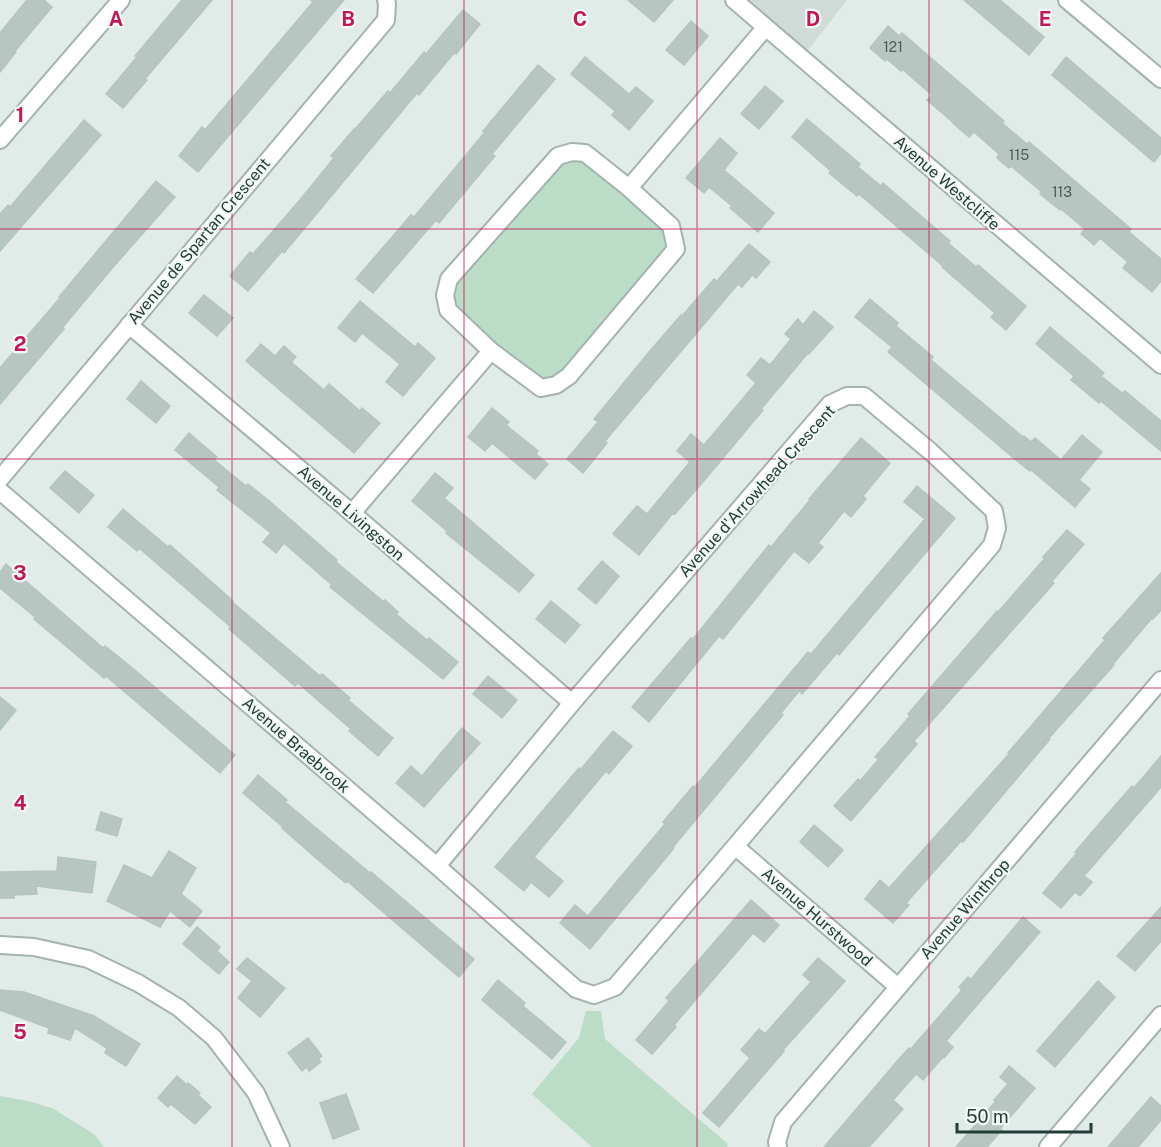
<svg xmlns="http://www.w3.org/2000/svg" width="1161" height="1147" viewBox="0 0 1161 1147" font-family="'Public Sans',sans-serif">
	<rect width="100%" height="100%" fill="#e1ebe8"/>
	<path fill="#d0dbd7" d="M735 0H847L802 58Z"/>
	<g fill="#bbdcc7">
		<path d="M572 152 671 226 676 249 569 376 541 388 448 310 449 279Z"/>
		<path d="M586 1011H601L605 1039 728 1144 727 1147H592L532 1094 579 1038Z"/>
		<path d="M0 1096 28 1101 52 1108 94 1134 104 1147H0Z"/>
	</g>
	<g fill="#b7c6c1" stroke="#b4c5c0" stroke-width="1.5">
		<path d="M27 0H44L52 7 15 51 16 52 0 72V33Z"/>
		<path d="M182 0H212L145 79 147 80 123 108 106 94 137 57 135 56Z"/>
		<path d="M311 0H344L198 172 179 156 202 127 205 130 313 2Z"/>
		<path d="M628 0H673L654 22Z"/>
		<path d="M964 0H1000L1044 37 1029 55Z"/>
		<path d="M463 10 480 24 456 54 454 53 419 95 417 93 284 253 282 251 248 291 230 276 250 252 253 254 299 201 334 158 331 156 355 128H356L388 91 390 93 424 52 426 54Z"/>
		<path d="M691 21 708 36 684 65 666 50Z"/>
		<path d="M888 26 899 36 902 33 1004 121 1002 123 1027 144 1029 142 1131 229 1129 232 1161 259V281L1152 292 1123 268 1128 262 1100 238 1094 245 1081 234 1085 229 1061 209 1060 210 1040 194 1042 192 1011 166 1009 168 997 158 999 154 974 132 969 137 954 124H955L927 100 932 95 902 69 901 71 887 59 885 61 870 48Z"/>
		<path d="M585 57 629 94 636 87 653 101 629 130 612 115 615 111 571 74Z"/>
		<path d="M1066 57 1161 138V153L1154 162 1052 75Z"/>
		<path d="M538 65 555 79 492 154 495 156 439 223 436 220 373 293 356 279 411 215 414 217 446 179 485 132 483 131Z"/>
		<path d="M765 86 783 101 759 129 741 114Z"/>
		<path d="M807 119 860 164 858 167 881 186 883 183 950 241 948 243 976 267 978 265 1026 306 1006 330 991 317 995 313 942 267 943 266 859 194 857 196 829 173 831 171 792 137Z"/>
		<path d="M84 120 101 135 0 251V214L8 205 10 207Z"/>
		<path d="M720 138 737 153 724 170 774 213 758 232 730 208 732 206 709 187 704 193 686 178Z"/>
		<path d="M156 181 175 197 114 266 62 328 64 329 0 404V368L60 298 59 297Z"/>
		<path d="M749 244 770 262 756 278 752 275 742 287 738 284 605 441 607 443 583 473 567 459 598 422 594 419 649 352 681 315 682 316 714 279 717 281Z"/>
		<path d="M204 295 233 318 217 336 189 313Z"/>
		<path d="M870 299 898 323 896 326 933 357 931 360 1023 437 1024 436 1031 442 1035 438 1061 460 1082 435 1102 452 1079 480 1090 489 1075 507 1031 470 1030 471 1016 460 888 352 892 347 855 317Z"/>
		<path d="M360 301 415 347 418 343 435 358 403 396 386 382 400 364 362 333 355 342 338 328Z"/>
		<path d="M814 311 833 327 809 354 808 353 761 409 763 410 708 476 675 514 673 513 639 555 613 534 637 506 647 514 690 462 677 451 691 434 704 445 756 383 747 375 761 358 770 365 791 339 785 334 798 319 803 325Z"/>
		<path d="M1050 327 1104 373 1101 376 1122 393 1125 391 1161 421V451L1101 401 1099 403 1071 380 1074 376 1036 344Z"/>
		<path d="M261 344 275 356 284 346 296 357 291 362 324 390 329 384 360 411 362 408 380 423 354 453 246 361Z"/>
		<path d="M141 381 170 406 156 423 127 399Z"/>
		<path d="M492 408 509 422 506 425 538 451 536 454 548 464 535 479 492 443 485 451 468 437Z"/>
		<path d="M189 433 217 457 214 460 246 486 248 484 268 500 337 560 336 562 384 602 385 600 398 612 396 614 427 640 429 638 458 662 443 679 330 587 332 585 284 543 276 553 263 542 271 533 217 490 219 487 175 450Z"/>
		<path d="M861 438 890 463 863 496 866 499 851 517 844 511 818 543 823 547 809 563 794 551 723 639 719 636 649 722 632 707 691 638 693 639 769 545 771 547 810 500 809 499Z"/>
		<path d="M65 471 94 495 79 513 50 488Z"/>
		<path d="M435 473 453 488 444 498 534 575 519 592 446 533 447 531 412 501Z"/>
		<path d="M917 486 955 518 839 655 837 653 802 694 799 691 781 713 783 715 673 847 674 848 590 949 560 923 575 905 588 916 665 824 663 822 693 786 694 788 808 652 811 654 925 519 904 502Z"/>
		<path d="M123 509 168 547 170 545 233 601 232 602 320 676 322 674 350 698 348 700 393 738 378 756 349 731 351 729 298 683 295 686 266 661 229 629 231 627 139 548 137 551 108 527Z"/>
		<path d="M1067 530 1084 544 1052 581 1054 583 914 741 917 744 851 821 834 806 858 779 860 781 879 759 875 757 910 716 908 714 997 611 998 612 1045 558 1043 557Z"/>
		<path d="M602 561 619 576 596 604 578 589Z"/>
		<path d="M6 564 103 648 105 646 130 666 235 755 220 773 106 676 104 678 34 619 35 617 0 588V572Z"/>
		<path d="M1161 573V610L1153 619 1152 618 1113 664 1114 665 1049 738 1050 739 963 842 961 841 906 903 909 905 893 923 865 899 880 880 889 888 1009 754 1008 753 1105 640 1103 638Z"/>
		<path d="M551 601 580 625 565 643 536 619Z"/>
		<path d="M488 676 517 700 502 718 473 694Z"/>
		<path d="M0 697 16 710 0 730Z"/>
		<path d="M462 728 480 743 424 807 396 783 411 766 422 776Z"/>
		<path d="M613 731 632 746 609 774 606 771 534 857 563 881 549 897 531 882 524 891 495 867 579 768 581 769Z"/>
		<path d="M1161 756V787L1084 876 1092 882 1080 896 1075 892 1061 908 1043 893 1077 853 1075 852 1106 816 1132 786 1134 788Z"/>
		<path d="M258 775 287 800 285 802 370 873 371 872 474 959 459 977 347 881 346 883 317 859 282 828 283 827 243 793Z"/>
		<path d="M101 812 122 819 117 836 96 830Z"/>
		<path d="M814 825 843 850 828 867 800 842Z"/>
		<path d="M169 851 196 868 181 894 202 911 190 927 170 911 160 927 107 901 124 865 152 878Z"/>
		<path d="M58 857 96 862 92 893 36 886 37 894 14 895V898H0V872L57 871Z"/>
		<path d="M751 900 779 925 764 942 753 933 674 1025 676 1027 652 1054 636 1040 669 1001 666 998Z"/>
		<path d="M1161 907V941L1135 971 1117 956Z"/>
		<path d="M1023 917 1040 932 946 1041 953 1047 944 1058 943 1057 923 1080 916 1074 893 1100 903 1109 869 1147H824L899 1059 909 1048 910 1050 962 990 959 987 968 977 971 979Z"/>
		<path d="M197 927 220 947 217 951 229 962 219 974 183 944Z"/>
		<path d="M247 958 285 988 260 1017 238 998 252 981 237 969Z"/>
		<path d="M818 958 845 981 783 1050 784 1051 719 1127 703 1113 750 1058 741 1050 759 1029 765 1034 811 982 803 975Z"/>
		<path d="M498 980 525 1003 523 1006 566 1042 552 1059 482 1000Z"/>
		<path d="M1098 981 1115 997 1055 1067 1037 1051Z"/>
		<path d="M0 990 24 992 94 1016 140 1044 126 1066 105 1053 107 1048 75 1028 70 1040 48 1033 49 1028 0 1010Z"/>
		<path d="M308 1038 322 1056 318 1059 321 1062 309 1071 307 1067 302 1071 288 1053Z"/>
		<path d="M1009 1066 1035 1088 1000 1129 1002 1130 987 1147H956L996 1101 994 1100 1008 1084 1000 1077Z"/>
		<path d="M177 1076 187 1085 188 1083 200 1093 198 1095 211 1107 195 1124 171 1104 168 1107 158 1098Z"/>
		<path d="M346 1094 359 1129 333 1139 320 1103Z"/>
		<path d="M1151 1097 1161 1106V1120L1138 1147H1108Z"/>
	</g>
	<g fill="none" stroke-linecap="round" stroke-linejoin="round">
		<g stroke="#a4b3b0" stroke-width="20">
			<g id="minor">
				<path d="M734 0 1161 365"/>
				<path d="M1067 0 1161 79"/>
				<path d="M0 140 121 0"/>
				<path d="M572 152 585 153 629 188 671 226 676 249 569 376 556 385 541 388 491 351 448 310 445 295 449 279 558 156Z"/>
				<path d="M629 188 765 28"/>
				<path d="M129 325 352 513 572 703"/>
				<path d="M0 479 386 20 387 4 386 0"/>
				<path d="M0 491 437 866 576 989 594 995 615 987 992 545 997 528 994 511 931 452 864 396H847L830 404 572 703 437 866"/>
				<path d="M352 513 491 351"/>
				<path d="M736 847 898 987"/>
				<path d="M0 945 34 947 88 959 138 983 179 1008 214 1038 256 1093 281 1147"/>
				<path d="M778 1147 777 1142 783 1122 1161 680"/>
				<path d="M1048 1147 1161 1015"/>
			</g>
		</g>
		<use href="#minor" stroke="#fff" stroke-width="16"/>
	</g>
	<path fill="none" stroke="#c2185b" stroke-width="1.5" stroke-opacity="0.55" d="M232 0V1147M464 0V1147M697 0V1147M929 0V1147M0 229H1161M0 459H1161M0 688H1161M0 918H1161"/>
	<g text-anchor="middle" dominant-baseline="central" stroke-width="4.5" stroke-linejoin="round" paint-order="stroke">
		<g font-size="14" fill="#475e5a">
			<text x="893" y="47">121</text>
			<text x="1019" y="155">115</text>
			<text x="1062" y="192">113</text>
		</g>
		<g font-size="16" fill="#223c38" stroke="#f2f8f6">
			<text transform="translate(947 183) rotate(41)">Avenue Westcliffe</text>
			<text transform="translate(199 241) rotate(-50)">Avenue de Spartan Crescent</text>
			<text transform="translate(757 491) rotate(-48)">Avenue d'Arrowhead Crescent</text>
			<text transform="translate(351 513) rotate(41)">Avenue Livingston</text>
			<text transform="translate(296 745) rotate(41)">Avenue Braebrook</text>
			<text transform="translate(965 909) rotate(-49)">Avenue Winthrop</text>
			<text transform="translate(817 917) rotate(41)">Avenue Hurstwood</text>
		</g>
	</g>
	<g font-size="20" text-anchor="middle" font-weight="bold" fill="#c2185b" stroke="#f2f8f6" stroke-width="4.5" stroke-linejoin="round" paint-order="stroke">
		<text x="116" y="26">A</text>
		<text x="348" y="26">B</text>
		<text x="580" y="26">C</text>
		<text x="813" y="26">D</text>
		<text x="1045" y="26">E</text>
		<text x="20" y="122">1</text>
		<text x="20" y="351">2</text>
		<text x="20" y="580">3</text>
		<text x="20" y="810">4</text>
		<text x="20" y="1039">5</text>
	</g>
	<path d="M957 1123v9h134v-9" fill="none" stroke="#223c38" stroke-width="3"/>
	<text x="966" y="1123" font-size="18" fill="#223c38" stroke="#f2f8f6" stroke-width="4.5" paint-order="stroke">50 m</text>
</svg>
